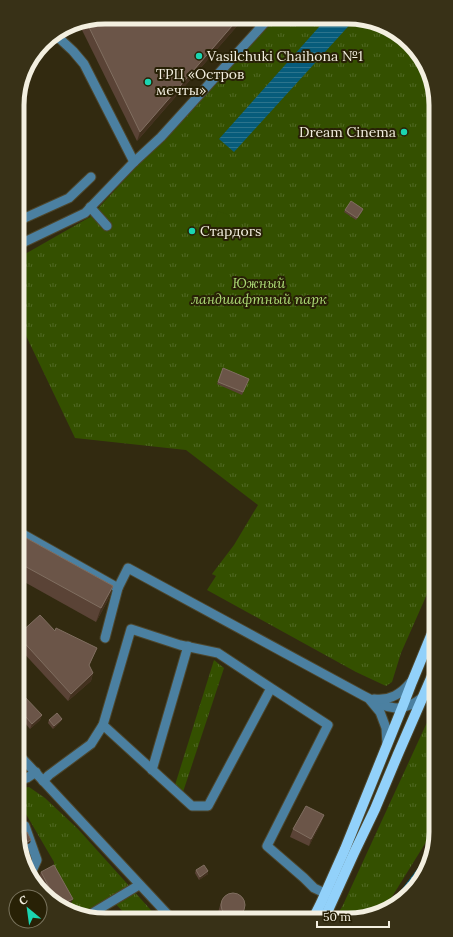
<svg xmlns="http://www.w3.org/2000/svg" width="453" height="937" viewBox="0 0 453 937" font-family="Lora,serif">
	<defs>
		<pattern id="grass-tufts" width="24" height="20" patternUnits="userSpaceOnUse"><rect width="24" height="20" fill="#345000"/><path d="M3 7l-1-3M5 7V3M7 7l1-3M15 17l-1-3M17 17v-4M19 17l1-3" fill="none" stroke="#526a25"/></pattern>
		<pattern id="water-rules" width="6" height="5" patternUnits="userSpaceOnUse"><rect width="6" height="5" fill="#075c7b"/><path d="M0 2.5h6" fill="none" stroke="#2c748d"/></pattern>
	</defs>
	<rect width="100%" height="100%" fill="#322a10"/>
	<g fill="url(#grass-tufts)">
		<path d="M274 18 365 19 406 39 433 82 435 576 401 653 392 682 386 686 356 672 207 590 216 576 212 574 234 545 258 505 186 450 75 438 18 319V258L90 217Z"/>
		<path d="M214 660 224 668 183 792 175 785Z"/>
		<path d="M435 705 436 826 385 908 371 917H336L343 905Z"/>
		<path d="M29 787 45 798 78 829 158 918H129L112 900 85 917 68 908 72 906 54 873V862L23 809 20 810V788Z"/>
	</g>
	<path fill="#345000" d="M218 211 229 215 227 231 213 227Z"/>
	<g fill="url(#water-rules)">
		<path d="M327 18 355 19 234 152 219 139Z"/>
		<path d="M431 851 414 890 392 904V902Z"/>
	</g>
	<g fill="none" stroke-linecap="round" stroke-linejoin="round">
		<g stroke="#4d462d" stroke-width="11">
			<g id="minor">
				<path d="M46 40 59 38 73 51 84 64 134 162"/>
				<path d="M90 207 107 226"/>
				<path d="M18 221 69 198 91 177"/>
				<path d="M18 245 85 213 134 162 161 137 269 18"/>
				<path d="M19 532 118 588 128 568 364 696C387 708 401 715 423 697"/>
				<path d="M105 638 118 588"/>
				<path d="M271 688 218 653 180 645 131 629 103 725 192 806H208L271 688 328 725 267 846 304 878 314 888 331 896"/>
				<path d="M374 699C390 701 401 694 411 682"/>
				<path d="M370 700 380 712 386 728 387 744"/>
				<path d="M20 756 171 918"/>
				<path d="M152 770 188 646"/>
				<path d="M20 780 27 778 36 772"/>
				<path d="M43 781 49 775 91 744 103 725"/>
				<path d="M20 827 25 826 37 860 31 873"/>
				<path d="M86 917 139 885"/>
			</g>
		</g>
		<g stroke="#4d462d" stroke-width="12">
			<g id="major">
				<path d="M314 917 321 903 345 849 402 708 412 682 435 626"/>
				<path d="M325 917 354 853 375 809 398 754 435 669"/>
			</g>
		</g>
		<use href="#minor" stroke="#4b80a1" stroke-width="9"/>
		<use href="#major" stroke="#92d1fa" stroke-width="10"/>
	</g>
	<g fill="#5a4336">
		<path d="M105 17 244 18 137 141 78 22Z"/>
		<path d="M363 209 362 212 356 220 344 212 345 210Z"/>
		<path d="M223 368 249 379 242 395 217 384Z"/>
		<path d="M19 534 113 586 108 600 96 622 19 579Z"/>
		<path d="M55 631 97 648 89 666 93 673 91 681 68 701 19 648V634Z"/>
		<path d="M20 696 42 715 40 720 30 729 20 717Z"/>
		<path d="M62 719 61 721 53 729 48 723 49 720Z"/>
		<path d="M324 815 321 823 309 846 290 837 293 829Z"/>
		<path d="M196 870 208 874 199 880 195 873Z"/>
		<path d="M41 872 70 906 67 908 49 899 38 879Z"/>
		<path d="M221 902 244 910 241 918H220L218 913 219 909Z"/>
	</g>
	<g fill="#43311f">
		<path d="M239 18H244L137 141 140 132Z"/>
		<path d="M113 586 108 600 96 622 101 608Z"/>
		<path d="M93 673 91 681 68 701 71 694Z"/>
		<path d="M42 715 40 720 30 729 32 724Z"/>
		<path d="M62 719 61 721 53 729 54 726Z"/>
		<path d="M324 815 321 823 309 846 311 839Z"/>
		<path d="M31 840 30 843 20 848V846Z"/>
		<path d="M208 871V874L199 880 200 877Z"/>
		<path d="M73 899 70 906 67 908 61 905Z"/>
		<path d="M244 910 241 918H230L231 917Z"/>
	</g>
	<g fill="#6b5548" stroke="#806e60">
		<path d="M105 17 239 18 140 132 86 21Z"/>
		<path d="M351 201 363 209 357 218 345 210Z"/>
		<path d="M223 368 249 379 243 392 218 382Z"/>
		<path d="M19 534 113 586 101 608 19 563Z"/>
		<path d="M40 615 55 631 56 628 97 648 89 665 93 673 71 694 19 637V634Z"/>
		<path d="M22 694 42 715 32 724 20 710V696Z"/>
		<path d="M57 713 62 719 54 726 49 720Z"/>
		<path d="M306 806 324 815 311 839 293 829Z"/>
		<path d="M27 832 31 840 20 846V835Z"/>
		<path d="M54 865 73 899 61 905 58 904 41 872Z"/>
		<path d="M204 865 208 871 200 877 196 870Z"/>
		<circle cx="233" cy="905" r="12"/>
	</g>
	<g fill="#1bd5b1" stroke="#282106" stroke-width="1.5">
		<circle cx="199" cy="56" r="4"/>
		<circle cx="148" cy="82" r="4"/>
		<circle cx="404" cy="132" r="4"/>
		<circle cx="192" cy="231" r="4"/>
	</g>
	<g text-anchor="middle" dominant-baseline="central" stroke-width="4" stroke-linejoin="round" paint-order="stroke">
		<g font-size="14" fill="#f3efe0" stroke="#282106" text-anchor="start">
			<text x="207" y="56">Vasilchuki Chaihona №1</text>
			<text x="156" y="74">ТРЦ «Остров<tspan x="156" dy="16">мечты»</tspan></text>
			<text x="396" y="132" text-anchor="end">Dream Cinema</text>
			<text x="200" y="231">Стардогs</text>
		</g>
		<g font-size="14" font-style="italic" fill="#acda75" stroke="#282106">
			<text x="259" y="283">Южный<tspan x="259" dy="16">ландшафтный парк</tspan></text>
		</g>
	</g>
	<path d="M0 0H453V937H0ZM105 24H348A81 81 0 0 1 429 105V832A81 81 0 0 1 348 913H105A81 81 0 0 1 24 832V105A81 81 0 0 1 105 24Z" fill="#383117" fill-rule="evenodd"/>
	<path fill="none" stroke="#f3efe0" stroke-width="5" d="M105 24H348A81 81 0 0 1 429 105V832A81 81 0 0 1 348 913H105A81 81 0 0 1 24 832V105A81 81 0 0 1 105 24Z"/>
	<g transform="translate(28 909) rotate(331)"><circle r="19" fill="#282106" stroke="#79735d"/>
	<path d="M0-3L7 15L0 10L-7 15Z" fill="#1bd5b1"/>
	<text y="-6" font-size="11" font-weight="bold" text-anchor="middle" fill="#f3efe0">С</text>
	</g>
	<path d="M317 921v6h72v-6" fill="none" stroke="#f3efe0" stroke-width="2"/>
	<text x="323" y="921" font-size="12" fill="#f3efe0" stroke="#282106" stroke-width="3" paint-order="stroke">50 m</text>
</svg>
